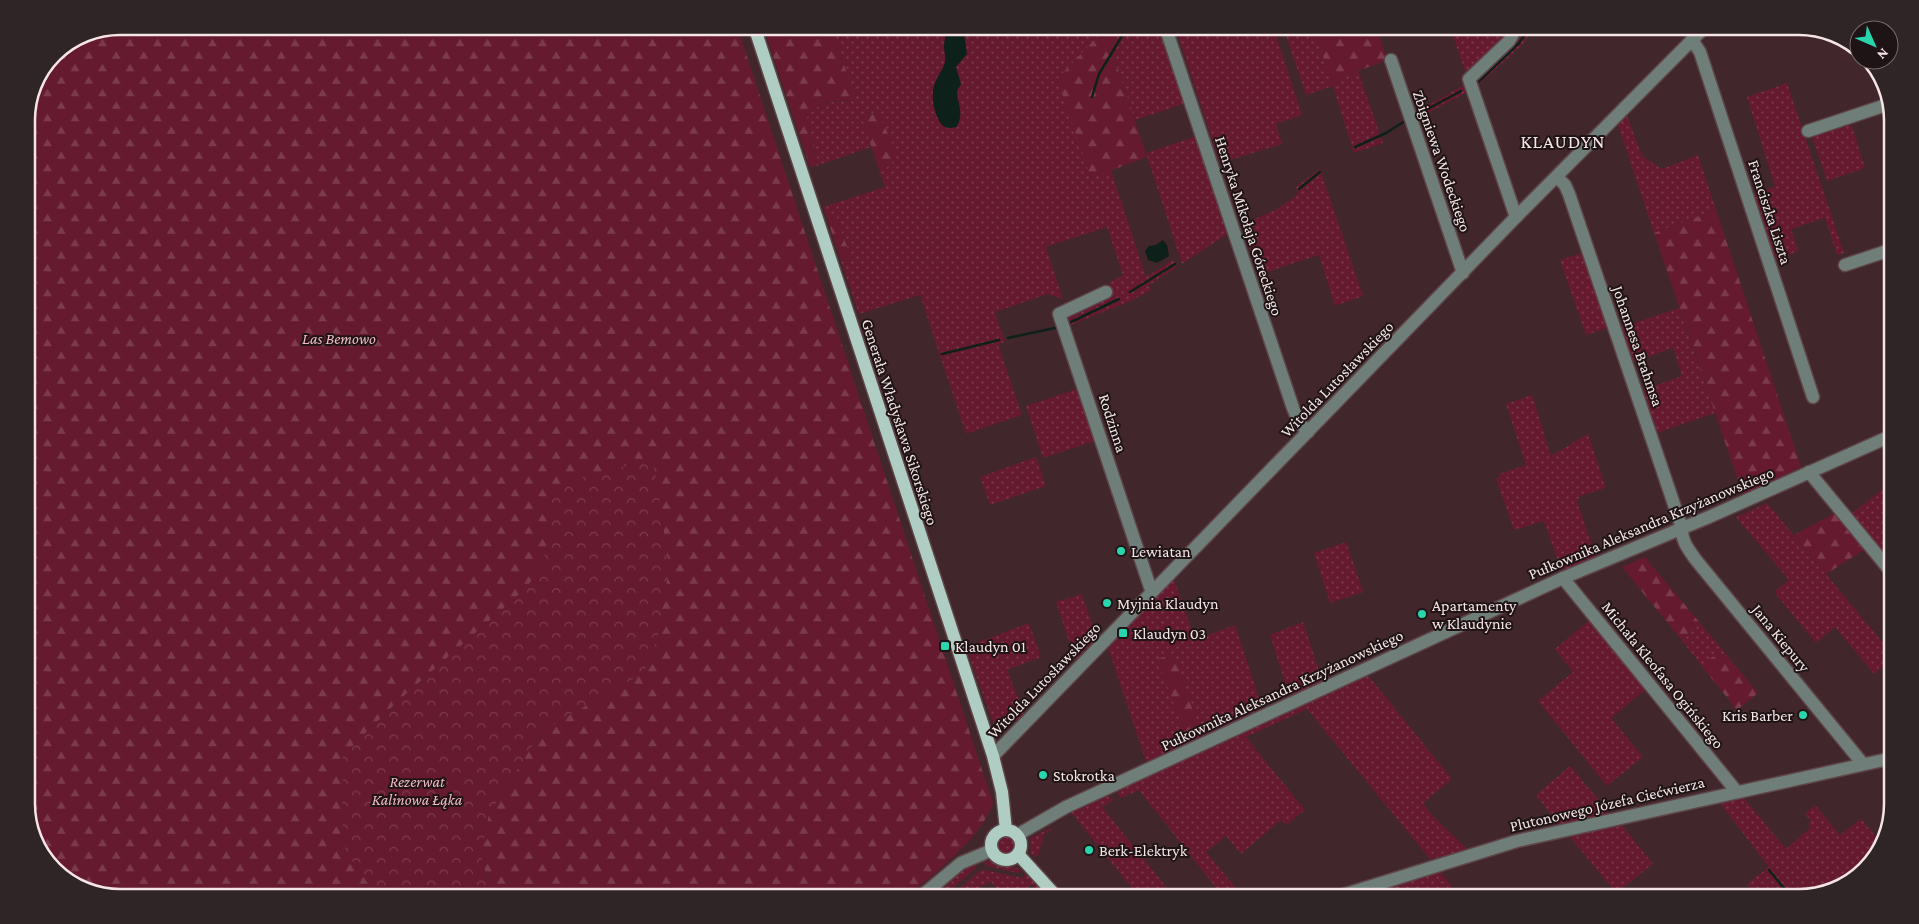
<svg xmlns="http://www.w3.org/2000/svg" width="1919" height="924" viewBox="0 0 1919 924" font-family="'Crimson Pro',serif">
	<defs>
		<pattern id="grass-dots" width="8" height="8" patternUnits="userSpaceOnUse" patternTransform="scale(1.25)"><rect width="8" height="8" fill="#661a2f"/><path d="M2 2h.1M6 6h.1" fill="none" stroke="#7c3b4d" stroke-width="1.8" stroke-linecap="round"/></pattern>
		<pattern id="forest-firs" width="22" height="20" patternUnits="userSpaceOnUse" patternTransform="scale(1.25)"><rect width="22" height="20" fill="#661a2f"/><path d="M5 1l3.5 6h-7zM16 11l3.5 6h-7z" fill="#7c3b4d"/></pattern>
		<pattern id="park-crowns" width="20" height="18" patternUnits="userSpaceOnUse" patternTransform="scale(1.25)"><rect width="20" height="18" fill="#661a2f"/><path d="M2 6a3 3 0 1 1 6 0M12 15a3 3 0 1 1 6 0" fill="none" stroke="#7c3b4d"/></pattern>
	</defs>
	<rect width="100%" height="100%" fill="#41272b"/>
	<g fill="url(#grass-dots)">
		<path d="M831 26H1103L1104 30 1090 178 1111 170 1146 277 1173 260 1177 267 1149 285 1151 290 1131 301 1068 326 1067 317 1070 315 1112 297 1109 283 1123 275 1107 227 1046 247 1063 299 1048 294 995 312 1005 342 998 344 1022 415 966 434 920 295 859 314 841 261 851 258 831 213 826 215 823 207 885 187 880 173 892 163 895 150 877 111 862 118 871 147 819 165 807 117C822 98 834 103 856 100Z"/>
		<path d="M1126 26H1161L1186 103 1135 120 1113 54 1117 36Z"/>
		<path d="M1175 26H1273L1302 115 1276 124 1282 144 1220 163Z"/>
		<path d="M1283 26H1313L1332 84 1358 71 1383 143 1354 153 1333 86 1306 95Z"/>
		<path d="M1473 26H1505C1507 44 1479 62 1466 74L1452 33Z"/>
		<path d="M1527 26H1535L1523 44 1477 86 1475 79 1519 37Z"/>
		<path d="M1468 83 1471 90 1424 115 1422 109Z"/>
		<path d="M1787 83 1844 253 1837 255 1825 218 1791 229 1798 251 1773 261 1751 197 1775 186 1747 97Z"/>
		<path d="M1891 110 1893 115V146L1882 113Z"/>
		<path d="M1627 116 1642 156 1662 169 1698 155 1716 210 1654 233 1618 125Z"/>
		<path d="M1851 123 1865 168 1827 181 1812 136Z"/>
		<path d="M1197 136 1208 170 1206 171 1227 234 1182 264 1146 153Z"/>
		<path d="M1320 169 1363 296 1335 306 1319 255 1258 275 1242 225 1279 208 1298 194 1296 187Z"/>
		<path d="M1582 253 1608 328 1586 335 1560 260Z"/>
		<path d="M1679 308 1715 413 1657 433 1643 390 1682 376 1673 348 1633 362 1622 327Z"/>
		<path d="M1077 389 1095 441 1043 458 1026 406Z"/>
		<path d="M1532 395 1551 456 1588 434 1606 488 1580 496 1577 501 1596 558 1562 572 1544 521 1514 530 1496 479 1499 478V474L1526 465 1506 404Z"/>
		<path d="M1036 457 1046 486 990 505 980 477Z"/>
		<path d="M1884 488 1893 499V542L1881 552 1851 514Z"/>
		<path d="M1767 503 1893 655V659L1874 674 1835 627 1816 643 1774 592 1789 580 1736 517Z"/>
		<path d="M1346 542 1363 592 1330 603 1314 553Z"/>
		<path d="M1174 579 1195 640 1235 625 1263 710 1202 738 1174 654 1158 659 1184 731 1196 741 1147 764 1108 648Z"/>
		<path d="M1082 594 1097 638 1075 660 1056 602Z"/>
		<path d="M1591 619 1647 688 1611 718 1643 757 1607 786 1538 701 1573 672 1555 649Z"/>
		<path d="M1303 622 1323 683 1290 698 1270 635Z"/>
		<path d="M1029 623 1041 657 1007 670 1024 713 1019 719 995 728 966 647Z"/>
		<path d="M1700 623 1726 654 1712 657 1701 665 1680 638 1694 630Z"/>
		<path d="M1367 676 1371 679 1452 779 1423 803 1433 816 1465 847 1467 851 1430 859 1307 709 1246 737 1305 810 1286 825 1281 820 1241 854 1226 836 1206 852 1244 898H1224L1139 790 1121 798 1116 790 1303 703Z"/>
		<path d="M1570 766 1608 811V816L1560 826 1536 795Z"/>
		<path d="M1105 795 1114 800 1102 807 1175 898H1140L1070 811Z"/>
		<path d="M1743 797 1786 849 1811 827 1808 824 1811 821 1805 814 1815 805 1840 835 1861 819 1883 845 1851 882 1799 898H1758L1747 884 1769 867 1719 802Z"/>
		<path d="M1622 825 1653 864 1616 893 1570 837Z"/>
		<path d="M1049 829H1053L1044 834 1038 856 1032 855C1029 849 1032 844 1030 838Z"/>
		<circle cx="1006" cy="845" r="10"/>
		<path d="M991 861C1002 866 1012 865 1022 870L1018 873 987 866 983 862Z"/>
		<path d="M976 864V868L947 893 944 889 958 873Z"/>
		<path d="M983 870 1023 878 1026 874 1042 889 1045 898H1043L1032 884 1015 898H1005L991 882 958 898H949L978 872Z"/>
		<path d="M1439 870 1461 898H1378L1373 892 1406 880Z"/>
	</g>
	<g fill="url(#forest-firs)">
		<path d="M120 26H737L993 803C980 840 935 872 906 898H481L485 891 487 874C470 862 462 853 462 832L478 816 492 792 504 750 521 724 559 707 630 641 638 626 649 589V568L643 539 635 515 626 503 598 523 354 751 347 766 345 818 351 853 384 898H120L79 888 42 856 26 810V115L54 54 85 33Z"/>
		<path d="M763 26H831L856 100C835 102 821 98 807 117L819 165 810 167Z"/>
		<path d="M1103 26H1126L1117 36 1113 54 1147 157 1091 178 1057 79 1104 30Z"/>
		<path d="M1313 26H1376L1387 60 1358 71 1332 84Z"/>
		<path d="M878 111 895 150 892 163 880 173 862 118Z"/>
		<path d="M1716 210 1801 467 1743 495 1654 233Z"/>
		<path d="M831 213 836 215 851 258 841 261 826 215Z"/>
		<path d="M1835 513 1864 550 1826 574 1794 535Z"/>
		<path d="M1645 557 1700 623 1694 630 1680 638 1622 567Z"/>
		<path d="M1174 654 1202 738 1196 741 1184 731 1157 659Z"/>
		<path d="M1726 654 1758 693 1737 710 1701 665 1712 657Z"/>
	</g>
	<path fill="url(#park-crowns)" d="M653 458 669 567 657 641 643 673 542 731 489 814 481 855 492 898H378L346 852 342 819 343 755 399 700 525 589C554 554 549 530 549 488Z"/>
	<g fill="#0e201a">
		<path d="M947 26H963L967 54 956 67 961 84 957 91C958 106 964 112 957 127 952 128 946 129 942 125 934 115 930 94 935 83 938 75 943 70 945 62 946 56 944 51 944 46 944 39 947 33 947 26Z"/>
		<path d="M1163 240 1167 245 1169 256 1157 263 1148 260 1145 251 1149 246 1156 245Z"/>
	</g>
	<g fill="none" stroke-linecap="round" stroke-linejoin="round">
		<g stroke="#0e201a" stroke-width="2.5">
			<path d="M1476 84 1519 43 1531 26"/>
			<path d="M1092 97 1099 74 1128 26"/>
			<path d="M1424 111 1461 91"/>
			<path d="M1355 147 1386 133 1405 121"/>
			<path d="M1299 189 1320 172"/>
			<path d="M1130 292 1175 264"/>
			<path d="M1071 322 1119 299"/>
			<path d="M1008 338 1055 328"/>
			<path d="M942 354 999 340"/>
			<path d="M1769 870 1792 898"/>
		</g>
		<g stroke="#5e4549" stroke-width="15">
			<g id="minor">
				<path d="M1165 26 1293 408 1299 422 1308 432"/>
				<path d="M1509 26 1512 36 1509 41 1469 79 1516 217"/>
				<path d="M1692 40 1700 52 1813 397"/>
				<path d="M1391 60 1463 273"/>
				<path d="M1808 131 1889 104"/>
				<path d="M1557 177 1565 185 1569 194 1682 528C1681 541 1689 550 1696 560L1863 764"/>
				<path d="M1845 265 1893 249"/>
				<path d="M1106 292 1059 314 1150 587 1153 590"/>
				<path d="M1809 472 1893 574"/>
				<path d="M1563 578 1737 792"/>
				<path d="M993 756 1516 217 1706 26"/>
				<path d="M1017 835 1066 807 1563 578 1709 517 1893 435"/>
				<path d="M919 898 961 863 992 850"/>
				<path d="M1333 898 1517 841 1893 758"/>
			</g>
		</g>
		<g stroke="#5e4549" stroke-width="15">
			<g id="major">
				<path d="M754 26 993 756 1002 792 1006 830"/>
				<circle cx="1006" cy="845" r="15"/>
				<path d="M1018 854 1058 898"/>
			</g>
		</g>
		<use href="#minor" stroke="#707e79" stroke-width="12"/>
		<use href="#major" stroke="#b0cdc3" stroke-width="12"/>
	</g>
	<g fill="#29d5ac" stroke="#1f1415" stroke-width="2">
		<circle cx="1121" cy="551" r="5"/>
		<circle cx="1107" cy="603" r="5"/>
		<circle cx="1422" cy="614" r="5"/>
		<rect x="1118" y="628" width="10" height="10" rx="2.5"/>
		<rect x="940" y="641" width="10" height="10" rx="2.5"/>
		<circle cx="1803" cy="715" r="5"/>
		<circle cx="1043" cy="775" r="5"/>
		<circle cx="1089" cy="850" r="5"/>
	</g>
	<g text-anchor="middle" dominant-baseline="central" stroke-width="4" stroke-linejoin="round" paint-order="stroke">
		<g font-size="16" fill="#f6e5e7" stroke="#1f1415">
			<text transform="translate(1442 161) rotate(71)">Zbigniewa Wodeckiego</text>
			<text transform="translate(1770 212) rotate(72)">Franciszka Liszta</text>
			<text transform="translate(1249 226) rotate(72)">Henryka Mikołaja Góreckiego</text>
			<text transform="translate(1638 346) rotate(71)">Johannesa Brahmsa</text>
			<text transform="translate(1337 379) rotate(-46)">Witolda Lutosławskiego</text>
			<text transform="translate(900 422) rotate(72)">Generała Władysława Sikorskiego</text>
			<text transform="translate(1113 423) rotate(72)">Rodzinna</text>
			<text transform="translate(1651 523) rotate(-23)">Pułkownika Aleksandra Krzyżanowskiego</text>
			<text transform="translate(1781 638) rotate(51)">Jana Kiepury</text>
			<text transform="translate(1663 675) rotate(51)">Michała Kleofasa Ogińskiego</text>
			<text transform="translate(1044 680) rotate(-46)">Witolda Lutosławskiego</text>
			<text transform="translate(1282 690) rotate(-25)">Pułkownika Aleksandra Krzyżanowskiego</text>
			<text transform="translate(1607 804) rotate(-13)">Plutonowego Józefa Ciećwierza</text>
		</g>
		<g font-size="16" font-style="italic" fill="#f0bac3" stroke="#1f1415">
			<text x="339" y="338">Las Bemowo</text>
			<text x="417" y="781">Rezerwat<tspan x="417" dy="18">Kalinowa Łąka</tspan></text>
		</g>
		<g font-size="16" fill="#f6e5e7" stroke="#1f1415" text-anchor="start">
			<text x="1131" y="551">Lewiatan</text>
			<text x="1117" y="603">Myjnia Klaudyn</text>
			<text x="1432" y="605">Apartamenty<tspan x="1432" dy="18">w Klaudynie</tspan></text>
			<text x="1133" y="633">Klaudyn 03</text>
			<text x="955" y="646">Klaudyn 01</text>
			<text x="1793" y="715" text-anchor="end">Kris Barber</text>
			<text x="1053" y="775">Stokrotka</text>
			<text x="1099" y="850">Berk-Elektryk</text>
		</g>
		<g font-size="19" letter-spacing="1" fill="#f6e5e7" stroke="#1f1415">
			<text x="1563" y="141">KLAUDYN</text>
		</g>
	</g>
	<path d="M0 0H1919V924H0ZM120 35H1799A85 85 0 0 1 1884 120V804A85 85 0 0 1 1799 889H120A85 85 0 0 1 35 804V120A85 85 0 0 1 120 35Z" fill="#302526" fill-rule="evenodd"/>
	<path fill="none" stroke="#f6e5e7" stroke-width="2.5" d="M120 35H1799A85 85 0 0 1 1884 120V804A85 85 0 0 1 1799 889H120A85 85 0 0 1 35 804V120A85 85 0 0 1 120 35Z"/>
	<g transform="translate(1874 45) rotate(135)"><circle r="24" fill="#1f1415" stroke="#756869"/>
	<path d="M0-4L9 19L0 12L-9 19Z" fill="#29d5ac"/>
	<text y="-8" font-size="14" font-weight="bold" text-anchor="middle" fill="#f6e5e7">N</text>
	</g>
</svg>
